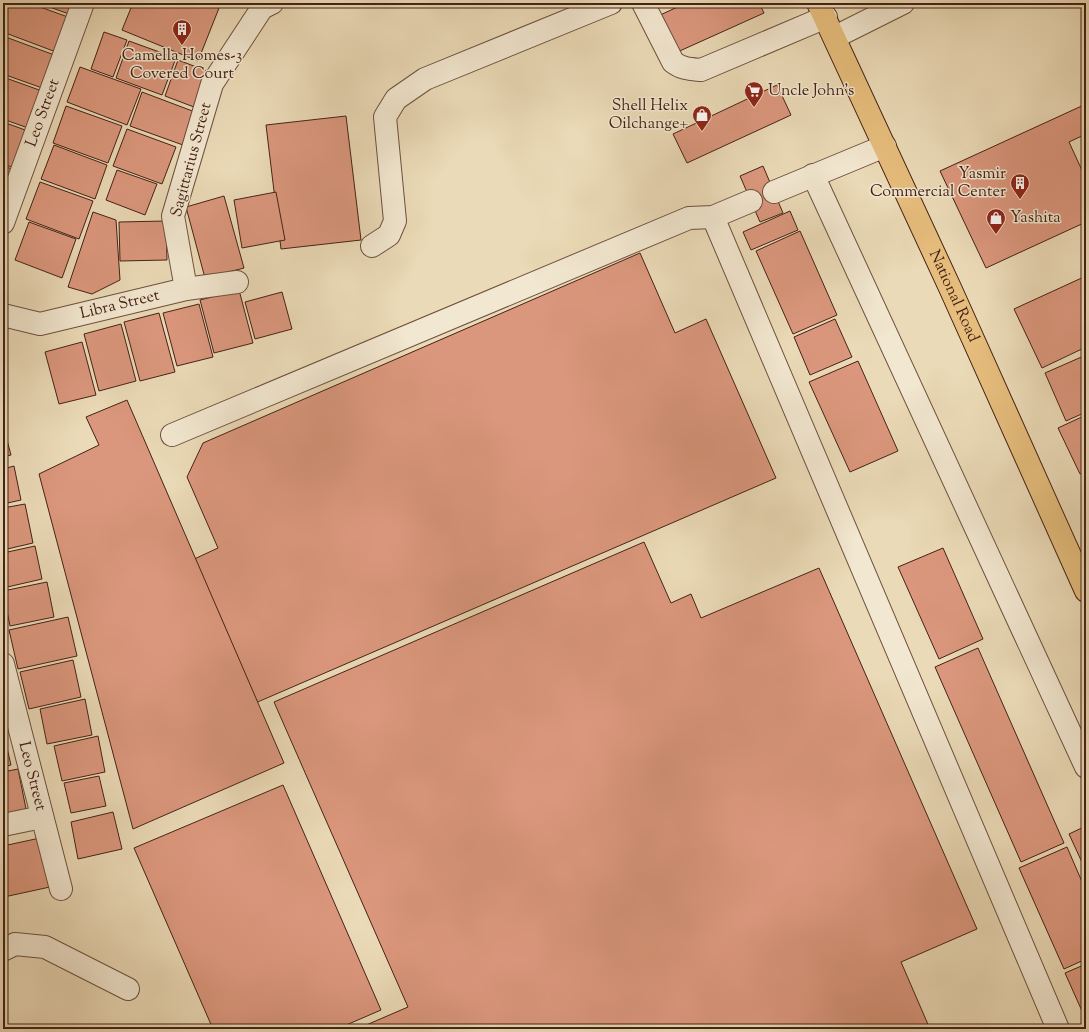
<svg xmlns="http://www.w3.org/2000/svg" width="1089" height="1032" viewBox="0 0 1089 1032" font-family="'Sorts Mill Goudy',serif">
	<rect width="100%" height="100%" fill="#ebdab7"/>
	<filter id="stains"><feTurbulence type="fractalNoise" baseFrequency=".005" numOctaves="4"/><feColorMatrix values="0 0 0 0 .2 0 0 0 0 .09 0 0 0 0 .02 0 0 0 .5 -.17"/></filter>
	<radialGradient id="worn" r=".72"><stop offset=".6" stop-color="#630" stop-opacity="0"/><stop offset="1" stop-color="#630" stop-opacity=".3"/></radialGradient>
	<g fill="#db977d" stroke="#442215">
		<path d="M8 3H29L68 17 56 52 3 32V17Z"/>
		<path d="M38 3H73L69 14Z"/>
		<path d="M133 3H221L198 61 122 30Z"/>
		<path d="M686 3H759L764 13 673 54 656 17Z"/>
		<path d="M104 32 127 40 113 77 91 69Z"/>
		<path d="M3 36 57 56 45 89 3 74Z"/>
		<path d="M129 41 176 58 162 95 116 78Z"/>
		<path d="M178 60 207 71 194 107 165 96Z"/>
		<path d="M80 67 141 89 127 125 67 102Z"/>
		<path d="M3 77 42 91 28 128 3 119Z"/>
		<path d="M777 85 791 115 687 163 673 134Z"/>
		<path d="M142 92 195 112 183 145 130 126Z"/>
		<path d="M1086 104V134L1069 142 1086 179V222L986 268 940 171Z"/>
		<path d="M66 106 122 126 108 163 53 143Z"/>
		<path d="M346 116 361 240 281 249 266 125Z"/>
		<path d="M3 122 28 131 15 168 3 164Z"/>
		<path d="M127 129 176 147 162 184 113 166Z"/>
		<path d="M54 145 107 165 95 199 41 179Z"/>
		<path d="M3 166 12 169 3 195Z"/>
		<path d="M763 166 783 213 760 222 740 176Z"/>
		<path d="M117 170 157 184 145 215 106 200Z"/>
		<path d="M40 182 93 201 79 239 26 219Z"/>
		<path d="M276 192 285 240 242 248 234 200Z"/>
		<path d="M224 196 244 268 205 278 186 207Z"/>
		<path d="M790 211 798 230 751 250 743 232Z"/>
		<path d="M93 212 116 220 120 280 92 294 68 287Z"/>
		<path d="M166 221 167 260 120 261 119 222Z"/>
		<path d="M29 222 76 239 62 278 15 260Z"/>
		<path d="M800 231 837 315 793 334 756 251Z"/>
		<path d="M640 253 675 333 706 319 776 478 253 704 190 561 218 548 187 477 203 443Z"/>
		<path d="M1086 276V347L1042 368 1014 309Z"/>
		<path d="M239 290 253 343 214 353 200 300Z"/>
		<path d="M282 292 292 329 255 339 245 302Z"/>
		<path d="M199 304 213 357 177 366 163 313Z"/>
		<path d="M159 313 175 372 140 381 124 322Z"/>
		<path d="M835 319 852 357 810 375 794 337Z"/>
		<path d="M121 324 136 381 99 391 84 334Z"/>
		<path d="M82 342 96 395 59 404 45 352Z"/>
		<path d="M1086 355V412L1066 421 1045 373Z"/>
		<path d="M858 361 898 451 850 472 809 382Z"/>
		<path d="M127 400 284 763 133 829 39 474 99 445 86 417Z"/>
		<path d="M1086 415V472L1080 474 1058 428Z"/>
		<path d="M3 425 11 455 3 457Z"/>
		<path d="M14 466 21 500 3 504V469Z"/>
		<path d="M25 504 33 543 3 550V508Z"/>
		<path d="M644 542 671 603 691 594 701 618 819 568 977 929 901 962 930 1029H357L408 1007 274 702Z"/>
		<path d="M35 546 42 579 3 588V553Z"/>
		<path d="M943 548 983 639 939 659 898 567Z"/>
		<path d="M47 582 54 617 10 626 3 591Z"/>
		<path d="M68 617 77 656 18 669 9 630Z"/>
		<path d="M978 648 1064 843 1021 862 935 667Z"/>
		<path d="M73 660 81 697 29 709 20 672Z"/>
		<path d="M85 699 92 735 47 744 40 709Z"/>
		<path d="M3 731 11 765 3 767Z"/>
		<path d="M98 736 105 772 62 781 54 746Z"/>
		<path d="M18 769 26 809 3 814V772Z"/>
		<path d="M99 776 106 806 71 813 64 783Z"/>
		<path d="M283 785 381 1010 337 1029H213L134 848Z"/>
		<path d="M113 812 122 849 78 859 71 822Z"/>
		<path d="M1086 826V871L1069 834Z"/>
		<path d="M40 838 50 887 4 897 3 846Z"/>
		<path d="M1067 847 1086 891V959L1064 969 1019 868Z"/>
		<path d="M1086 964V1020L1065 973Z"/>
	</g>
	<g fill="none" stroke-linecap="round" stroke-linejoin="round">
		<g stroke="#6e503e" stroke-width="24">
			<g id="minor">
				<path d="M643 3 673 62C682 69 690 69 701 70L826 17"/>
				<path d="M835 37 903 3"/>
				<path d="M813 175 1086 767"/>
				<path d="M774 192 885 146"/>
				<path d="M713 217 1058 1029"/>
				<path id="s1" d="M3 223 83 3"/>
				<path d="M372 246 389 235 395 221 385 117 396 99 425 79 611 3"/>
				<path d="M186 289 173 216 212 84 262 8 272 3"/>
				<path id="s2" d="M3 315 40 324 186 289 237 282"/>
				<path d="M172 435 689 218 713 217 751 201"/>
				<path id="s3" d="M3 664 61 889"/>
				<path d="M3 825 42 817"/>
				<path d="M3 950 15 944 45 947 128 989"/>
			</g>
		</g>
		<g stroke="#442215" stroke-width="24">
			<g id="highway">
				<path id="s4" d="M818 3 951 290 1086 591"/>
			</g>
		</g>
		<use href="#minor" stroke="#f2e7d0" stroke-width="22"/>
		<use href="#highway" stroke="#e6bd7c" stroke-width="22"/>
	</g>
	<defs>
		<g id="building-pin" transform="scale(1)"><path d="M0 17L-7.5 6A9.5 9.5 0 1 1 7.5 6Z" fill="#8f2418" stroke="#f2e7d0"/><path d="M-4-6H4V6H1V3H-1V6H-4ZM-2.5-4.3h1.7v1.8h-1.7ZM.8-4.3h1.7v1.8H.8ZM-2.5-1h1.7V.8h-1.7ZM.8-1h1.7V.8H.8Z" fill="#fff"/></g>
		<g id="supermarket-pin" transform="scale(1)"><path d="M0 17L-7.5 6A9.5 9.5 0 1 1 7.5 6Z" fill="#8f2418" stroke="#f2e7d0"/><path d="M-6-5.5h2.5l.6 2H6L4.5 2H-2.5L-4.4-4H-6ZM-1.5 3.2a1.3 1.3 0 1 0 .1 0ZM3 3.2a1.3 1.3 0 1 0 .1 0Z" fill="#fff"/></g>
		<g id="shop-pin" transform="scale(1)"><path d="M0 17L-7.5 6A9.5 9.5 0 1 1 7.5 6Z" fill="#8f2418" stroke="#f2e7d0"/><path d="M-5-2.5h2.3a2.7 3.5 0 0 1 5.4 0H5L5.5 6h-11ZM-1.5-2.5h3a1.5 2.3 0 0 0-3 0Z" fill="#fff"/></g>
	</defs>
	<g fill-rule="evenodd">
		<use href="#building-pin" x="182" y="29"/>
		<use href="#supermarket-pin" x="754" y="91"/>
		<use href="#shop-pin" x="702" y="115"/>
		<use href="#building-pin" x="1020" y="183"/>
		<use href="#shop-pin" x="996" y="218"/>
	</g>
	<g text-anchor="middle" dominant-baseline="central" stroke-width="3" stroke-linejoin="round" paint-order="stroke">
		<g font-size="16" fill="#442215" stroke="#f2e7d0" text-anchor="start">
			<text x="182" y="56" text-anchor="middle">Camella Homes-3<tspan x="182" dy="18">Covered Court</tspan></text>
			<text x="768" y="91">Uncle John's</text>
			<text x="688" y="106" text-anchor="end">Shell Helix<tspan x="688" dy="18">Oilchange+</tspan></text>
			<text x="1006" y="174" text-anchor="end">Yasmir<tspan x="1006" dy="18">Commercial Center</tspan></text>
			<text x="1010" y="218">Yashita</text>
		</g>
		<g font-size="16" fill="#442215" stroke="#f2e7d0">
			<text stroke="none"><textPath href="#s1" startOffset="117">Leo Street</textPath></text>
			<text transform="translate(192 160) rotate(-75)">Sagittarius Street</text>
			<text stroke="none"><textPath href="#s4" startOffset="323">National Road</textPath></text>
			<text stroke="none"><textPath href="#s2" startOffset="120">Libra Street</textPath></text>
			<text stroke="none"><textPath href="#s3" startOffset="116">Leo Street</textPath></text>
		</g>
	</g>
	<rect width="1089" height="1032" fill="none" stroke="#ebdab7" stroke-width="16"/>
	<rect x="4" y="4" width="1081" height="1024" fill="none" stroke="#442215" stroke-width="2"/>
	<rect x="8" y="8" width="1073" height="1016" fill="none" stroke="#442215"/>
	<rect width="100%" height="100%" filter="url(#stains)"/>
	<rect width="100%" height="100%" fill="url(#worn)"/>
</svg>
